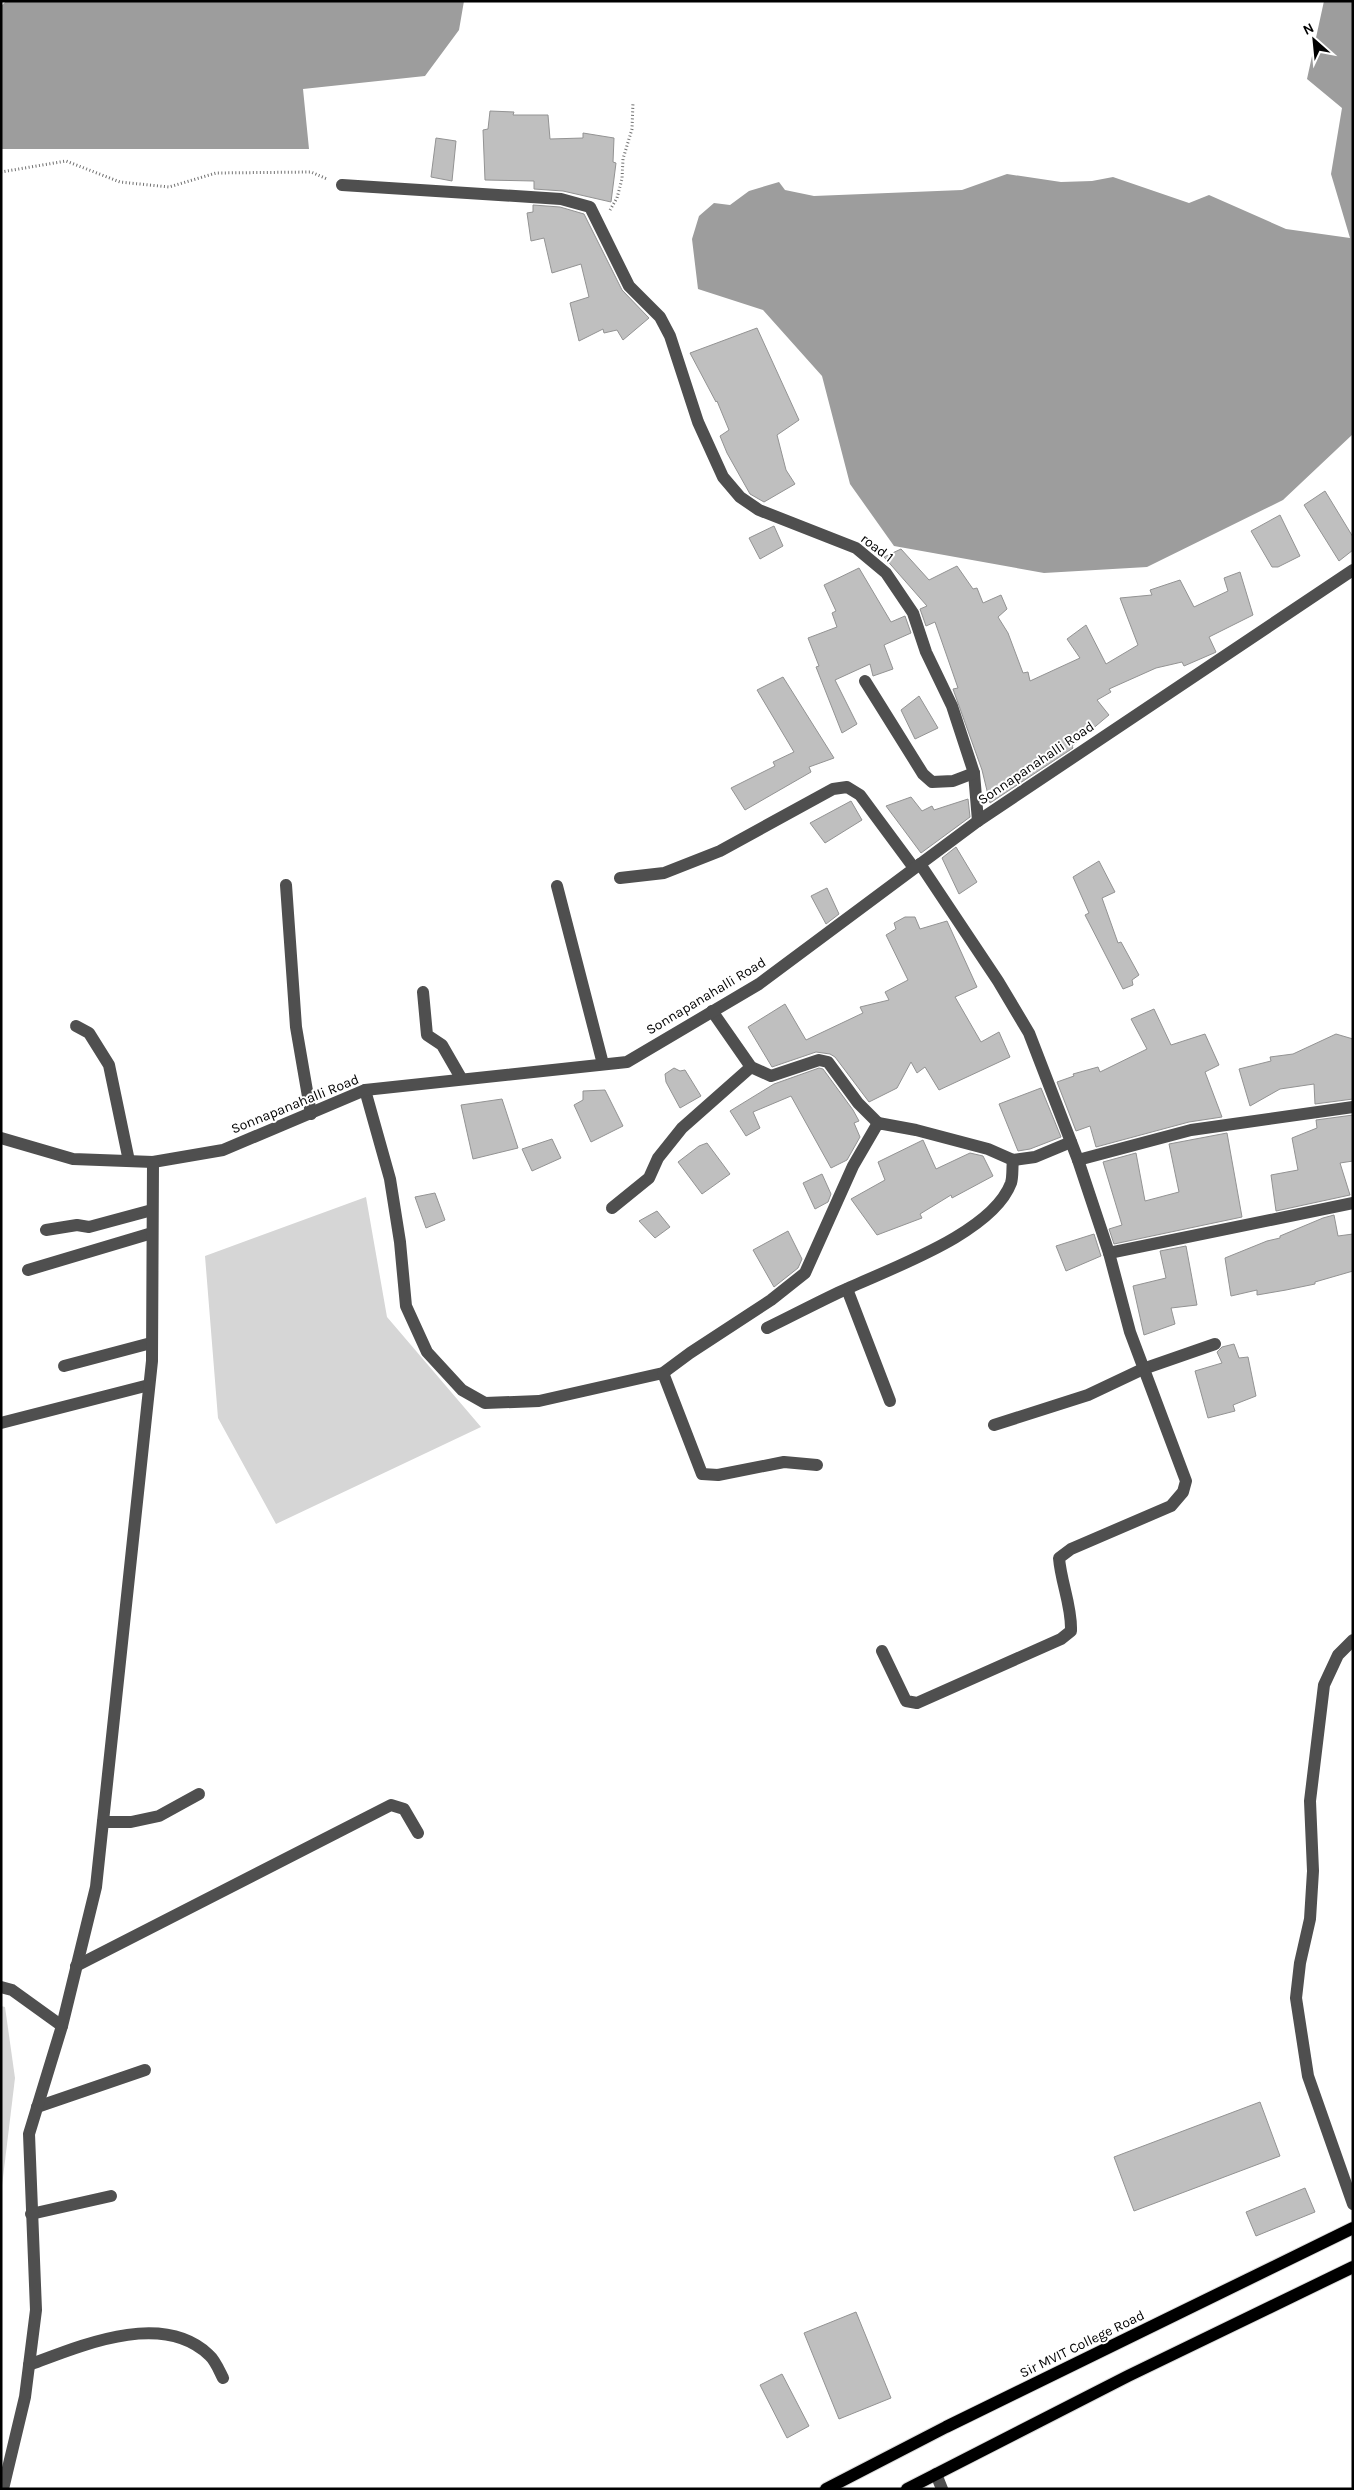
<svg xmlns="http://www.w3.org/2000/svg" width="1354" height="2490" viewBox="0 0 1354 2490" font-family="Karla,sans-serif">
	<rect width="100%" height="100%" fill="#fff"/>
	<g fill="#d6d6d6">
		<path d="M366 1197 387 1317 481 1427 276 1524 218 1418 205 1256Z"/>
		<path d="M1 2006 5 2007 15 2078 1 2194Z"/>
	</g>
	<g fill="#9d9d9d">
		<path d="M6 1H464L459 30 425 76 303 89 309 149H1V6Z"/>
		<path d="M1324 1H1353V434L1283 500 1147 567 1044 573 894 546 850 484 822 376 763 310 698 289 692 239 699 216 714 203 730 205 749 191 779 182 785 190 814 196 962 190 1007 174 1061 182 1092 181 1113 177 1189 203 1209 195 1286 229 1350 238 1331 174 1342 108 1307 79Z"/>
	</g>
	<g fill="#bfbfbf" stroke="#939393">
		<path d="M490 111 514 112 513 115H548L550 139 583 138V133L614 138 613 162 616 163 611 202 563 191 534 189V181L485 180 483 130 488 129Z"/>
		<path d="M436 138 456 141 452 181 431 177Z"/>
		<path d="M533 205 560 207 584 214 622 290 649 318 623 340 617 330 604 333 603 329 579 341 570 303 589 297 581 264 552 273 544 238 531 241 527 213 533 212Z"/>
		<path d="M757 328 799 420 777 435 786 470 795 484 764 502 750 494 727 453 720 436 729 430 717 401 716 402 690 353Z"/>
		<path d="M1325 491 1353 537V550L1339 561 1304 505Z"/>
		<path d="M1280 515 1300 556 1278 567H1272L1251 531Z"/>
		<path d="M774 526 783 546 760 559 749 538Z"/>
		<path d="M901 549 929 580 957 566 973 589 977 588 983 603 1001 595 1007 609 998 617 1008 633 1023 673 1028 672 1030 681 1080 658 1067 639 1086 625 1106 664 1138 645 1120 598 1152 595 1150 590 1180 580 1194 607 1228 591 1224 578 1240 572 1253 615 1209 637 1216 652 1214 653 1184 666 1182 662 1156 668 1109 689 1111 692 1097 700 1109 715 1072 746 1073 748 990 803 982 770 953 689 958 688 935 622 926 626 920 609 927 606 884 557Z"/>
		<path d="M859 568 891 622 905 616 911 633 884 645 893 669 873 676 870 664 835 680 857 724 842 733 816 667 819 666 808 638 837 627 832 613 836 611 824 585Z"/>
		<path d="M783 677 834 758 809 767 811 772 745 810 731 788 775 766 773 762 794 752 757 690Z"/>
		<path d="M919 696 938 728 915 739 901 710Z"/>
		<path d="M911 797 922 811 932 806 934 810 968 799 970 817 921 853 886 806Z"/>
		<path d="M851 801 862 820 825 843 810 823Z"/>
		<path d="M956 847 977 882 959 894 942 858Z"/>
		<path d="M1099 861 1115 892 1102 898 1118 943 1121 942 1139 975 1132 980 1133 985 1123 989 1085 915 1089 913 1073 877Z"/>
		<path d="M827 888 839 914 826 924 811 896Z"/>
		<path d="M905 917H915L920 929 947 921 977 987 955 997 981 1042 999 1032 1010 1057 939 1090 925 1067 917 1073 911 1062 897 1088 869 1102 835 1057 830 1054 816 1052 772 1067 748 1027 785 1004 806 1040 863 1013 860 1007 889 1000 885 992 908 980 886 935 896 929 894 923Z"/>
		<path d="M1154 1009 1171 1045 1205 1034 1219 1065 1205 1072 1222 1117 1189 1122 1096 1147 1090 1126 1076 1131 1057 1082 1074 1076 1073 1074 1098 1067 1100 1072 1147 1049 1131 1019Z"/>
		<path d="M1336 1034 1353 1039V1099L1315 1104 1314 1084 1280 1089 1250 1106 1239 1069 1271 1061 1270 1057 1293 1054Z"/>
		<path d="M674 1068 680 1071 685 1070 701 1096 680 1108 666 1082 665 1074Z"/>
		<path d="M819 1068 823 1069 853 1110 859 1121 854 1123 860 1137 847 1160 831 1168 791 1096 753 1112 760 1128 746 1136 730 1111 774 1084Z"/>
		<path d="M1041 1088 1061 1137 1030 1149 1018 1151 999 1104Z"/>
		<path d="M605 1090 623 1126 591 1142 574 1105 583 1100V1091Z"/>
		<path d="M502 1099 518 1148 473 1159 461 1105Z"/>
		<path d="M1353 1115V1161L1340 1163 1350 1195 1276 1211 1271 1175 1298 1170 1292 1138 1317 1128 1316 1120Z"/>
		<path d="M1227 1133 1242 1217 1114 1244 1109 1229 1122 1225 1103 1162 1136 1153 1145 1201 1179 1192 1169 1144Z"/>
		<path d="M552 1139 561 1158 532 1171 522 1149Z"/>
		<path d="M923 1140 936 1169 970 1153 983 1156 993 1176 952 1198 951 1195 920 1214 922 1218 877 1235 851 1199 885 1180 878 1162Z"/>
		<path d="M707 1143 730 1174 702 1194 678 1162 699 1146Z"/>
		<path d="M822 1174 831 1194 828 1202 815 1209 803 1183Z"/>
		<path d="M435 1193 445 1220 426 1228 415 1197Z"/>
		<path d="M657 1211 670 1227 655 1238 639 1221Z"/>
		<path d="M1334 1215 1338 1236 1353 1234V1271L1315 1282V1284L1286 1290 1257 1295V1290L1231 1296 1225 1258 1267 1241 1280 1238V1236L1323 1218Z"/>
		<path d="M788 1231 802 1259 798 1268 774 1287 753 1250Z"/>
		<path d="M1094 1234 1101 1256 1066 1271 1056 1246Z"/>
		<path d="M1186 1246 1197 1305 1171 1308 1175 1324 1144 1335 1133 1286 1166 1278 1160 1251Z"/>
		<path d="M1234 1344 1239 1358 1248 1357 1256 1396 1233 1405 1235 1411 1208 1418 1195 1371 1222 1363 1217 1352 1222 1347Z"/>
		<path d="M1260 2102 1280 2156 1134 2211 1114 2157Z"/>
		<path d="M1305 2188 1315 2212 1256 2236 1246 2212Z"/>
		<path d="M856 2312 891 2398 839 2419 804 2333Z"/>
		<path d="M782 2374 809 2426 787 2438 760 2385Z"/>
	</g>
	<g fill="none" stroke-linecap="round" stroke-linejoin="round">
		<g stroke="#dbdbdb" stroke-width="14">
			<g id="major">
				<path d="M826 2489 946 2427 1353 2228"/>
				<path d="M907 2489 1128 2376 1353 2267"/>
			</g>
		</g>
		<g stroke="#717171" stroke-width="3" stroke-dasharray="1 2.5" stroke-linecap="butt">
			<path d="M1 172 66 161 120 182 169 187 216 173 311 172 327 179"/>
			<path d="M610 210 617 198 622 179 623 159 632 129 633 102"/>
		</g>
		<g stroke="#4f4f4f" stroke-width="12">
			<path d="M342 185 561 199 590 207 629 286 660 317 670 336 698 422 723 477 740 497 759 510 856 548 886 573 913 613 926 652 952 706 974 773 978 821"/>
			<path d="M865 681 923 774 932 782 953 781 974 773"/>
			<path d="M920 864 998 981 1029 1033 1078 1160 1191 1130 1353 1107"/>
			<path d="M620 878 664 873 720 851 833 789 847 787 860 795 914 868"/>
			<path d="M286 885 296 1027 311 1114"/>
			<path d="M557 886 603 1064"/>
			<path d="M423 992 427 1035 442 1045 461 1078"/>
			<path d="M712 1011 751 1067 771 1076 819 1060 828 1062 858 1103 878 1123"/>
			<path d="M76 1026 89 1033 109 1065 129 1161"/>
			<path d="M365 1090 390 1179 400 1242 406 1306 427 1352 462 1390 485 1403 539 1401 663 1373 690 1353 771 1300 805 1273 853 1166 878 1123 916 1130 988 1149 1013 1160 1035 1157 1071 1142"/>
			<path d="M1 1138 73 1159 153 1162 223 1150 365 1090 627 1062 759 984 978 821 1353 570"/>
			<path d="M1078 1160 1109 1253 1353 1203"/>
			<path d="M612 1208 649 1178 658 1158 682 1128 751 1067"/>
			<path d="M46 1230 77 1225 89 1227 152 1210"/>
			<path d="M28 1270 152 1233"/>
			<path d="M847 1289 890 1401"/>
			<path d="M767 1328C792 1316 816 1303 842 1291 888 1269 992 1234 1011 1183 1013 1177 1012 1167 1013 1160"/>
			<path d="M64 1366 151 1343"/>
			<path d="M663 1373 702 1474 718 1475 784 1462 817 1465"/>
			<path d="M1 1423 149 1385"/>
			<path d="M994 1425 1088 1395 1143 1369 1215 1344"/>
			<path d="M1353 1640 1338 1655 1324 1685 1310 1801 1313 1871 1310 1919 1300 1963 1296 1998 1308 2076 1353 2204"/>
			<path d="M882 1651 906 1701 917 1703 1061 1639 1071 1631C1072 1606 1061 1583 1059 1558L1071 1549 1171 1506 1183 1492 1186 1481 1130 1332 1109 1253"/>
			<path d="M103 1822H131L159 1816 199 1794"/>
			<path d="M76 1966 391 1805 404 1809 418 1833"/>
			<path d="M1 1987 12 1990 62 2026"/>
			<path d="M37 2107 145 2070"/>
			<path d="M31 2214 111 2196"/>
			<path d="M29 2365C80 2346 162 2310 209 2355 215 2360 219 2370 223 2378"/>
			<path d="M936 2474 942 2489"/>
			<path d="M3 2489 25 2397 36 2310 29 2134 62 2026 96 1887 152 1361 153 1162"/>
		</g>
		<use href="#major" stroke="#000" stroke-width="12"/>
	</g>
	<g text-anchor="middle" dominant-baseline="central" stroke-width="4" stroke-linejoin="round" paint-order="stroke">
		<g font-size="14" fill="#000" stroke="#fff">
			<text transform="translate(877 548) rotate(37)">road 1</text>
			<text transform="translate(1036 763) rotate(-34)">Sonnapanahalli Road</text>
			<text transform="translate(706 996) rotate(-31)">Sonnapanahalli Road</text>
			<text transform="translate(295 1104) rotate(-22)">Sonnapanahalli Road</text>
			<text transform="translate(1082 2344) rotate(-26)">Sir MVIT College Road</text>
		</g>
	</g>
	<rect width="1354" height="2490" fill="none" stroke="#000000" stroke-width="5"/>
	<g transform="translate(1314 40) rotate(333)" stroke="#ffffff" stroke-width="4" paint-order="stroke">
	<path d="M0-4L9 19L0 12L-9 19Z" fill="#000000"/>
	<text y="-8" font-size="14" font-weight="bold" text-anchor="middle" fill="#000000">N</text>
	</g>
</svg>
